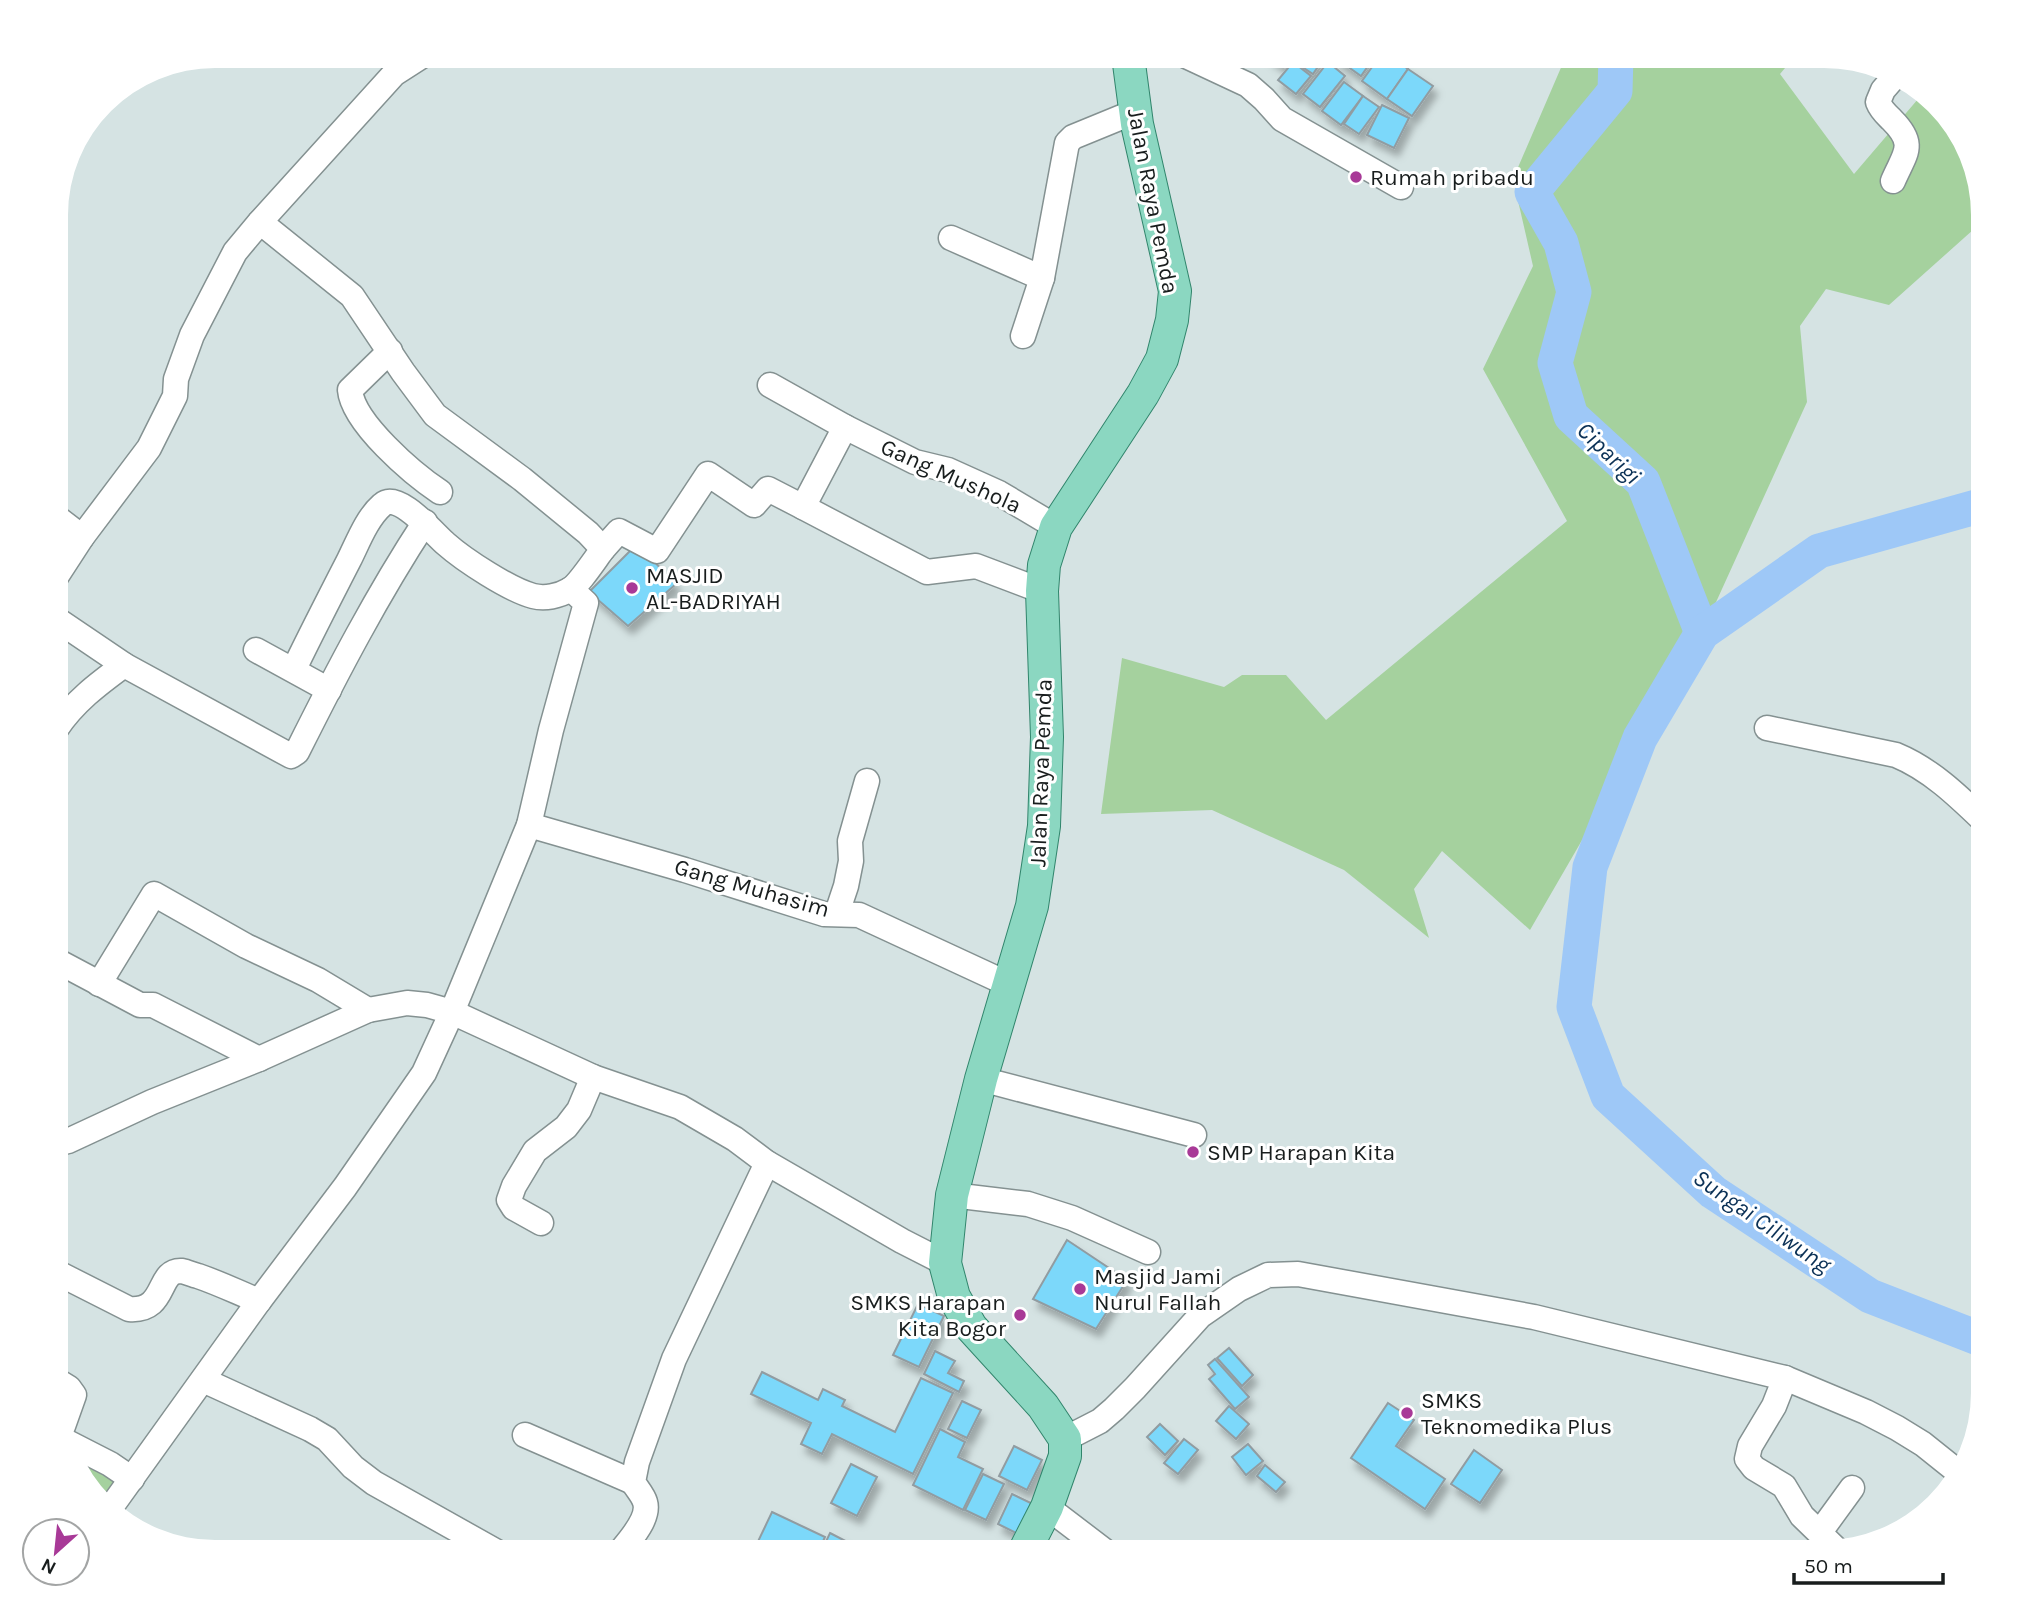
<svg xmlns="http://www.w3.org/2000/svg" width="2039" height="1608" viewBox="0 0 2039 1608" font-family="Karla,sans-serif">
	<defs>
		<filter id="shadow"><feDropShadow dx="4.5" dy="8" stdDeviation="3.5" flood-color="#0004"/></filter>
	</defs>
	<rect width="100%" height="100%" fill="#d5e3e3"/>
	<g fill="#a5d19e">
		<path d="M1566 56H1795L1780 74 1854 174 1924 92 1928 95 1967 145 1983 221 1889 305 1826 289 1800 326 1807 402 1702 633 1530 930 1442 851 1414 889 1429 938 1344 870 1212 810 1101 814 1122 658 1224 687 1242 675H1286L1326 720 1567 521 1483 369 1533 266 1513 179Z"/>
		<path d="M70 1452 120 1481 104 1504 73 1463Z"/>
	</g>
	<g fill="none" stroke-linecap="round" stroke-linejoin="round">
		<g stroke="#9ec8f7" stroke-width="35">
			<path d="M1616 56 1615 91 1532 192 1561 243 1574 292 1555 363 1571 416 1643 482 1702 633"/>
			<path d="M1983 1340 1870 1296 1713 1192 1608 1096 1574 1007 1590 867 1640 738 1702 633 1819 551 1983 505"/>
		</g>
	</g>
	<g fill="#7bd8fa" stroke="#919ca1" stroke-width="2" filter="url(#shadow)">
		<path d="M1268 56H1292L1285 67Z"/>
		<path d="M1296 56H1325L1313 74 1293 61Z"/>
		<path d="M1333 56H1375L1361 76Z"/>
		<path d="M1380 56H1389L1408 69 1387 99 1362 81Z"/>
		<path d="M1293 62 1311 76 1296 94 1278 80Z"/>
		<path d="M1328 62 1345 76 1320 107 1303 94Z"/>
		<path d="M1408 69 1433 86 1412 116 1387 99Z"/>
		<path d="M1344 82 1363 96 1341 125 1322 111Z"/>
		<path d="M1363 96 1379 107 1359 134 1344 124Z"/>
		<path d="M1382 105 1409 118 1394 148 1367 135Z"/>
		<path d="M637 544 676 584 628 626 589 592Z"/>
		<path d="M1067 1240 1127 1280 1096 1329 1033 1299Z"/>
		<path d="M918 1304 944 1316 919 1367 893 1355Z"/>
		<path d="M1229 1348 1253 1375 1242 1386 1217 1358Z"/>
		<path d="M935 1351 955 1361 948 1373 964 1381 959 1392 924 1374Z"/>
		<path d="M1215 1359 1249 1397 1235 1409 1209 1379 1215 1374 1208 1365Z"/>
		<path d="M762 1372 818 1400 823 1389 845 1400 842 1406 895 1432 921 1378 953 1393 913 1474 832 1434 822 1454 801 1444 811 1423 751 1394Z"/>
		<path d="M962 1401 981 1410 967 1438 948 1429Z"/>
		<path d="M1388 1403 1414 1420 1396 1446 1445 1479 1425 1509 1351 1458Z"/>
		<path d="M1229 1406 1249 1424 1236 1439 1216 1421Z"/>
		<path d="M1160 1424 1178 1441 1165 1455 1147 1437Z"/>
		<path d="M940 1429 965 1442 958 1457 983 1469 963 1510 913 1485Z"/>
		<path d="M1184 1439 1198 1450 1178 1474 1164 1463Z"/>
		<path d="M1248 1444 1263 1461 1246 1475 1232 1457Z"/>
		<path d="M1014 1446 1042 1460 1027 1490 999 1476Z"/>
		<path d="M1474 1450 1502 1470 1480 1503 1451 1484Z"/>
		<path d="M851 1464 877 1477 857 1516 831 1503Z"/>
		<path d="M1265 1465 1285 1482 1276 1492 1257 1476Z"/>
		<path d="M983 1474 1004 1484 986 1520 965 1510Z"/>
		<path d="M1012 1494 1037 1506 1022 1536 998 1524Z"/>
		<path d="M772 1512 825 1537 818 1552H753Z"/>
		<path d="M830 1533 859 1548 857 1552H821Z"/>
	</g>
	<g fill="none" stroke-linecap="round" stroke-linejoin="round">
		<g stroke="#849191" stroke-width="27">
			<g id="minor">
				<path d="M1186 56 1248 85 1264 99 1282 119 1401 187"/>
				<path d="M1893 181C1905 153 1917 145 1892 120 1886 114 1881 110 1878 102L1883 90 1896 75"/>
				<path d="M260 222 352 296 403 372 435 415 522 479 588 533 603 549C596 558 578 586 569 590 559 596 545 599 533 596 510 590 464 560 446 544 434 534 398 490 382 505 367 518 358 542 349 560 331 595 313 630 296 665"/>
				<path d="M951 238 1042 278"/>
				<path d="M1023 336 1042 278 1067 143 1073 137 1134 112"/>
				<path d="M390 351 350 390C353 423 413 474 440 492"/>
				<path d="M770 385 845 427 915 462 948 470 999 493 1056 527"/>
				<path d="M803 507 927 572 976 566 1042 591"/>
				<path d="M56 517 82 537"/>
				<path d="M603 549 619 531 657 551 708 474 754 505 768 489 803 507 845 427"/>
				<path d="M56 577 82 537 149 448 175 396 176 379 192 335 235 252 260 222 394 74 422 56"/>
				<path d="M56 619 124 665 291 756 297 752C336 674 377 595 425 522"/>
				<path d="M256 650 329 690"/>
				<path d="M1767 728 1896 755C1930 769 1957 795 1983 820"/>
				<path d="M56 729C74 702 98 684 124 665"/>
				<path d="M529 825 685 870 824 914 859 915 1008 984"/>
				<path d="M837 913 846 886 851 861 850 841 867 781"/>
				<path d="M56 969 61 963 140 1005H153L259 1059"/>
				<path d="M99 984 154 894 246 946 318 980 368 1010"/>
				<path d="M981 1079 1194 1135"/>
				<path d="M56 1144 68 1141 152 1102 259 1059 368 1010 407 1003 427 1005 452 1012 593 1077 680 1107 735 1139 767 1163 902 1241 945 1263"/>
				<path d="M952 1195 1028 1204 1072 1218 1148 1252"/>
				<path d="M541 1223 514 1208 509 1200 514 1186 535 1151 566 1127 579 1110 593 1077"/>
				<path d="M56 1272 129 1309C168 1312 156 1269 182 1271 187 1272 193 1275 198 1276 219 1283 239 1293 259 1301"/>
				<path d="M1785 1378 1774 1406 1750 1446 1747 1459 1754 1468 1784 1486 1802 1516 1836 1549"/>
				<path d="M56 1380 69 1388 74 1395 63 1426"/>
				<path d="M203 1380 310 1429 327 1439 353 1467 374 1483 497 1552"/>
				<path d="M525 1435 633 1482"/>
				<path d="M1065 1439 1100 1421 1114 1409 1135 1388 1200 1316 1239 1289 1268 1275 1298 1274 1534 1317 1785 1378 1866 1412 1897 1428 1923 1444 1958 1472"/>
				<path d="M67 1442 110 1464 132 1479"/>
				<path d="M1047 1507 1106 1552"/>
				<path d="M109 1510 259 1301 345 1187 424 1073 452 1012 529 825 551 730 586 603 571 589"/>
				<path d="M1820 1532 1852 1488"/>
				<path d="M620 1552C630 1540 650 1518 645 1502 643 1495 637 1489 633 1482L637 1462 674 1359 767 1163"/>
			</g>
		</g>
		<g stroke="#31856c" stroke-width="34">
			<path id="major" d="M1024 1552 1047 1507 1065 1456V1439L1043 1406 971 1327 954 1297 945 1263 952 1195 981 1079 1032 906 1044 826 1047 737 1042 591 1044 565 1056 527 1143 394 1162 359 1172 320 1175 291 1137 124 1128 56"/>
		</g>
		<use href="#minor" stroke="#fff" stroke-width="24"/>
		<use href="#major" stroke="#8bd7c1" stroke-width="32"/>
	</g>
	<g fill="#a83997" stroke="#fff" stroke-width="2.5">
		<circle cx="1356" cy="177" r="7"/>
		<circle cx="632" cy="588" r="7"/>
		<circle cx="1193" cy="1152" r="7"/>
		<circle cx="1080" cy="1289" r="7"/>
		<circle cx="1020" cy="1315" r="7"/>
		<circle cx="1407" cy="1413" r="7"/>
	</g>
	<g text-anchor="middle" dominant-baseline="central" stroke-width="6" stroke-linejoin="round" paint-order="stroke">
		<g font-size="23" fill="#181d1d" stroke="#fff" text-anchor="start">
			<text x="1370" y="177">Rumah pribadu</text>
			<text x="646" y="575">MASJID<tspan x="646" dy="26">AL-BADRIYAH</tspan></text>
			<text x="1207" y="1152">SMP Harapan Kita</text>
			<text x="1094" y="1276">Masjid Jami<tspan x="1094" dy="26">Nurul Fallah</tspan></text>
			<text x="1006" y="1302" text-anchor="end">SMKS Harapan<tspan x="1006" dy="26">Kita Bogor</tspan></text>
			<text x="1421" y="1400">SMKS<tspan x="1421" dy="26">Teknomedika Plus</tspan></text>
		</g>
		<g font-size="23" fill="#181d1d" stroke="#fff">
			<text transform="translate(1153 201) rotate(79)">Jalan Raya Pemda</text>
			<text transform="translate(951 476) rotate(24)">Gang Mushola</text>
			<text transform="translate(1041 773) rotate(-88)">Jalan Raya Pemda</text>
			<text transform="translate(752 888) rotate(16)">Gang Muhasim</text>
		</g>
		<g font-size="24" font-style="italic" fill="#0b3156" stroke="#fff">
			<text transform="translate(1609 453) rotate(44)">Ciparigi</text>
			<text transform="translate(1762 1221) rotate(35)">Sungai Ciliwung</text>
		</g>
	</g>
	<path d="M0 0H2039V1608H0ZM215 68H1824A147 147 0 0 1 1971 215V1393A147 147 0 0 1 1824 1540H215A147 147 0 0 1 68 1393V215A147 147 0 0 1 215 68Z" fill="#fff" fill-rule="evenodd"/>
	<g transform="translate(56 1552) rotate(207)"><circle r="33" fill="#ffffff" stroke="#a3a5a5" stroke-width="2"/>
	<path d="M0-5L12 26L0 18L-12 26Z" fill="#a83997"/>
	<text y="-10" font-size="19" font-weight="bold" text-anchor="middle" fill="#181d1d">N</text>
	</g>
	<path d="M1794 1573v10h149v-10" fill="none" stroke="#181d1d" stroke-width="3.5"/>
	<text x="1804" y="1573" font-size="21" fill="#181d1d" stroke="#ffffff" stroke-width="5" paint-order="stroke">50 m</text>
</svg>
